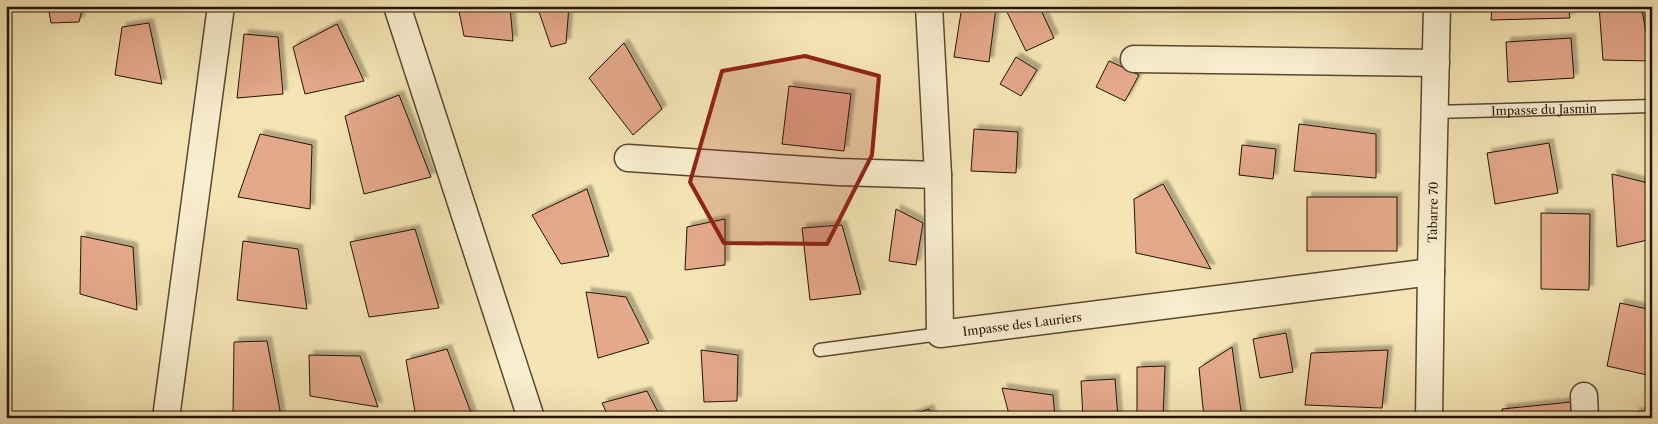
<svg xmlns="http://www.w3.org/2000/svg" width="1658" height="424" viewBox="0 0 1658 424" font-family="'Libre Caslon Text',serif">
	<defs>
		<filter id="shadow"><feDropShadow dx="4.5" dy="-4.5" stdDeviation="1" flood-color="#0004"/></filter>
	</defs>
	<rect width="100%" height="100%" fill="#f5e4b4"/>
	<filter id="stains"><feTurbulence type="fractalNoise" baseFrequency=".004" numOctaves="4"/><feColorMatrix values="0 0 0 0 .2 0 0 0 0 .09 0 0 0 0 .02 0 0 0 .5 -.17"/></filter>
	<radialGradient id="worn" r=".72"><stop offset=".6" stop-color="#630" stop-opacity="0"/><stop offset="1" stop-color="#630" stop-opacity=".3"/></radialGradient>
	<g fill="#e4a88b" stroke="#231405" filter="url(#shadow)">
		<path d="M48 6H83L79 22 51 23Z"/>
		<path d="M458 6H510L513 41 464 36Z"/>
		<path d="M537 6H569L566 43 551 47Z"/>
		<path d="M962 6 996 7 989 62 954 57Z"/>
		<path d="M1013 6H1039L1054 38 1026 51 1006 10Z"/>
		<path d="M1492 6H1568L1570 18 1491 20Z"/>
		<path d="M1599 6H1641L1652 61 1603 60Z"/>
		<path d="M149 23 162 84 115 75 122 27Z"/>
		<path d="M337 24 364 81 305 94 293 47Z"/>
		<path d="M244 34 278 37 283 94 237 98Z"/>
		<path d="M1571 38 1574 78 1508 82 1506 42Z"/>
		<path d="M624 43 662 109 633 135 589 78Z"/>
		<path d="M1016 57 1037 70 1021 96 1000 84Z"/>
		<path d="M1109 61 1139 75 1125 101 1096 87Z"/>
		<path d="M789 86 851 94 844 151 782 144Z"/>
		<path d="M399 95 431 177 364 194 345 116Z"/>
		<path d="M1299 124 1376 134V178L1294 171Z"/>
		<path d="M974 129 1018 132 1016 173 971 171Z"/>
		<path d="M260 134 312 145 310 209 238 197Z"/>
		<path d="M1549 143 1558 193 1495 204 1487 153Z"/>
		<path d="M1242 145 1276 149 1273 179 1239 175Z"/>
		<path d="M1612 174 1652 184V239L1617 247Z"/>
		<path d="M1163 184 1211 269 1136 253 1134 199Z"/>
		<path d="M587 189 609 256 561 264 532 215Z"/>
		<rect x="1307" y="197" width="90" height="54"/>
		<path d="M896 209 923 223 916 265 889 261Z"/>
		<path d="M1541 213 1590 214 1589 290 1541 289Z"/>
		<path d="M725 219V265L685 270 687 227Z"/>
		<path d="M842 225 861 294 810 300 802 228Z"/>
		<path d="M415 229 439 308 369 317 350 242Z"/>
		<path d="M81 236 133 247 137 310 80 294Z"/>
		<path d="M243 241 298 249 307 309 237 300Z"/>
		<path d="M586 292 626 297 649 343 598 358Z"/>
		<path d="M1620 303 1652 310V376L1607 366Z"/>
		<path d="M1286 333 1293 372 1260 378 1253 339Z"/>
		<path d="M267 341 281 416 233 412 234 342Z"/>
		<path d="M1232 347 1242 418H1204L1199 368Z"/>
		<path d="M447 349 473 418H416L406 360Z"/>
		<path d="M701 350 738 355 737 401 704 402Z"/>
		<path d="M1388 350 1382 408 1305 405 1311 353Z"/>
		<path d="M309 355 360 356 378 407 310 396Z"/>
		<path d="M1165 366 1163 418H1137V367Z"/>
		<path d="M1115 379 1118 418H1083L1081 381Z"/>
		<path d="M1002 388 1053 395 1055 418H1010Z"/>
		<path d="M647 391 661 418H609L602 403Z"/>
		<path d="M1571 402V418H1502V409Z"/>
		<path d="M929 409 932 418H906V417Z"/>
		<path d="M1635 412 1652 413V418H1635Z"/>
	</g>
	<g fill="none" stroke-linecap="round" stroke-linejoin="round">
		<g stroke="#584831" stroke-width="15">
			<g id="service">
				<path id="s1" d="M1435 112 1652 106"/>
				<path d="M820 350 940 334"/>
			</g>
		</g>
		<g stroke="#584831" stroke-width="29">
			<g id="minor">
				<path d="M397 6 531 418"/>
				<path id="s2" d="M929 6 938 175 940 334 1431 272"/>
				<path d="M1134 59 1436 63"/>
				<path d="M628 158 838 172 938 175"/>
				<path d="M1584 396 1585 418"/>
				<path d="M166 418 221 6"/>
				<path id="s3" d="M1429 418 1431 272 1437 6"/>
			</g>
		</g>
		<use href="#service" stroke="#f8edce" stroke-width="12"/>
		<use href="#minor" stroke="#f8edce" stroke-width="26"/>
	</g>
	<path fill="#8f2418" fill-opacity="0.2" stroke="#8f2418" stroke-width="4" stroke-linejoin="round" d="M805 56 879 76 872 155 827 244 724 243 690 182 722 71Z"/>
	<g text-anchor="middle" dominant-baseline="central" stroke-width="4" stroke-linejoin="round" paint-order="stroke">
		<g font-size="12" fill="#231405" stroke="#f8edce">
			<text stroke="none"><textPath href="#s1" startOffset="109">Impasse du Jasmin</textPath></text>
			<text stroke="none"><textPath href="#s3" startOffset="206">Tabarre 70</textPath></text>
			<text stroke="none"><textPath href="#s2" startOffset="411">Impasse des Lauriers</textPath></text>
		</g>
	</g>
	<rect width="1658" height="424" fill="none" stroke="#f5e4b4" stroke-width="25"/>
	<rect x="8" y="8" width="1643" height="409" fill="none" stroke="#231405" stroke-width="2.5"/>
	<rect x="12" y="12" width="1633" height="399" fill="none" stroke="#231405"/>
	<rect width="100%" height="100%" filter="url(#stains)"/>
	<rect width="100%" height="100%" fill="url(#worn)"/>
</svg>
